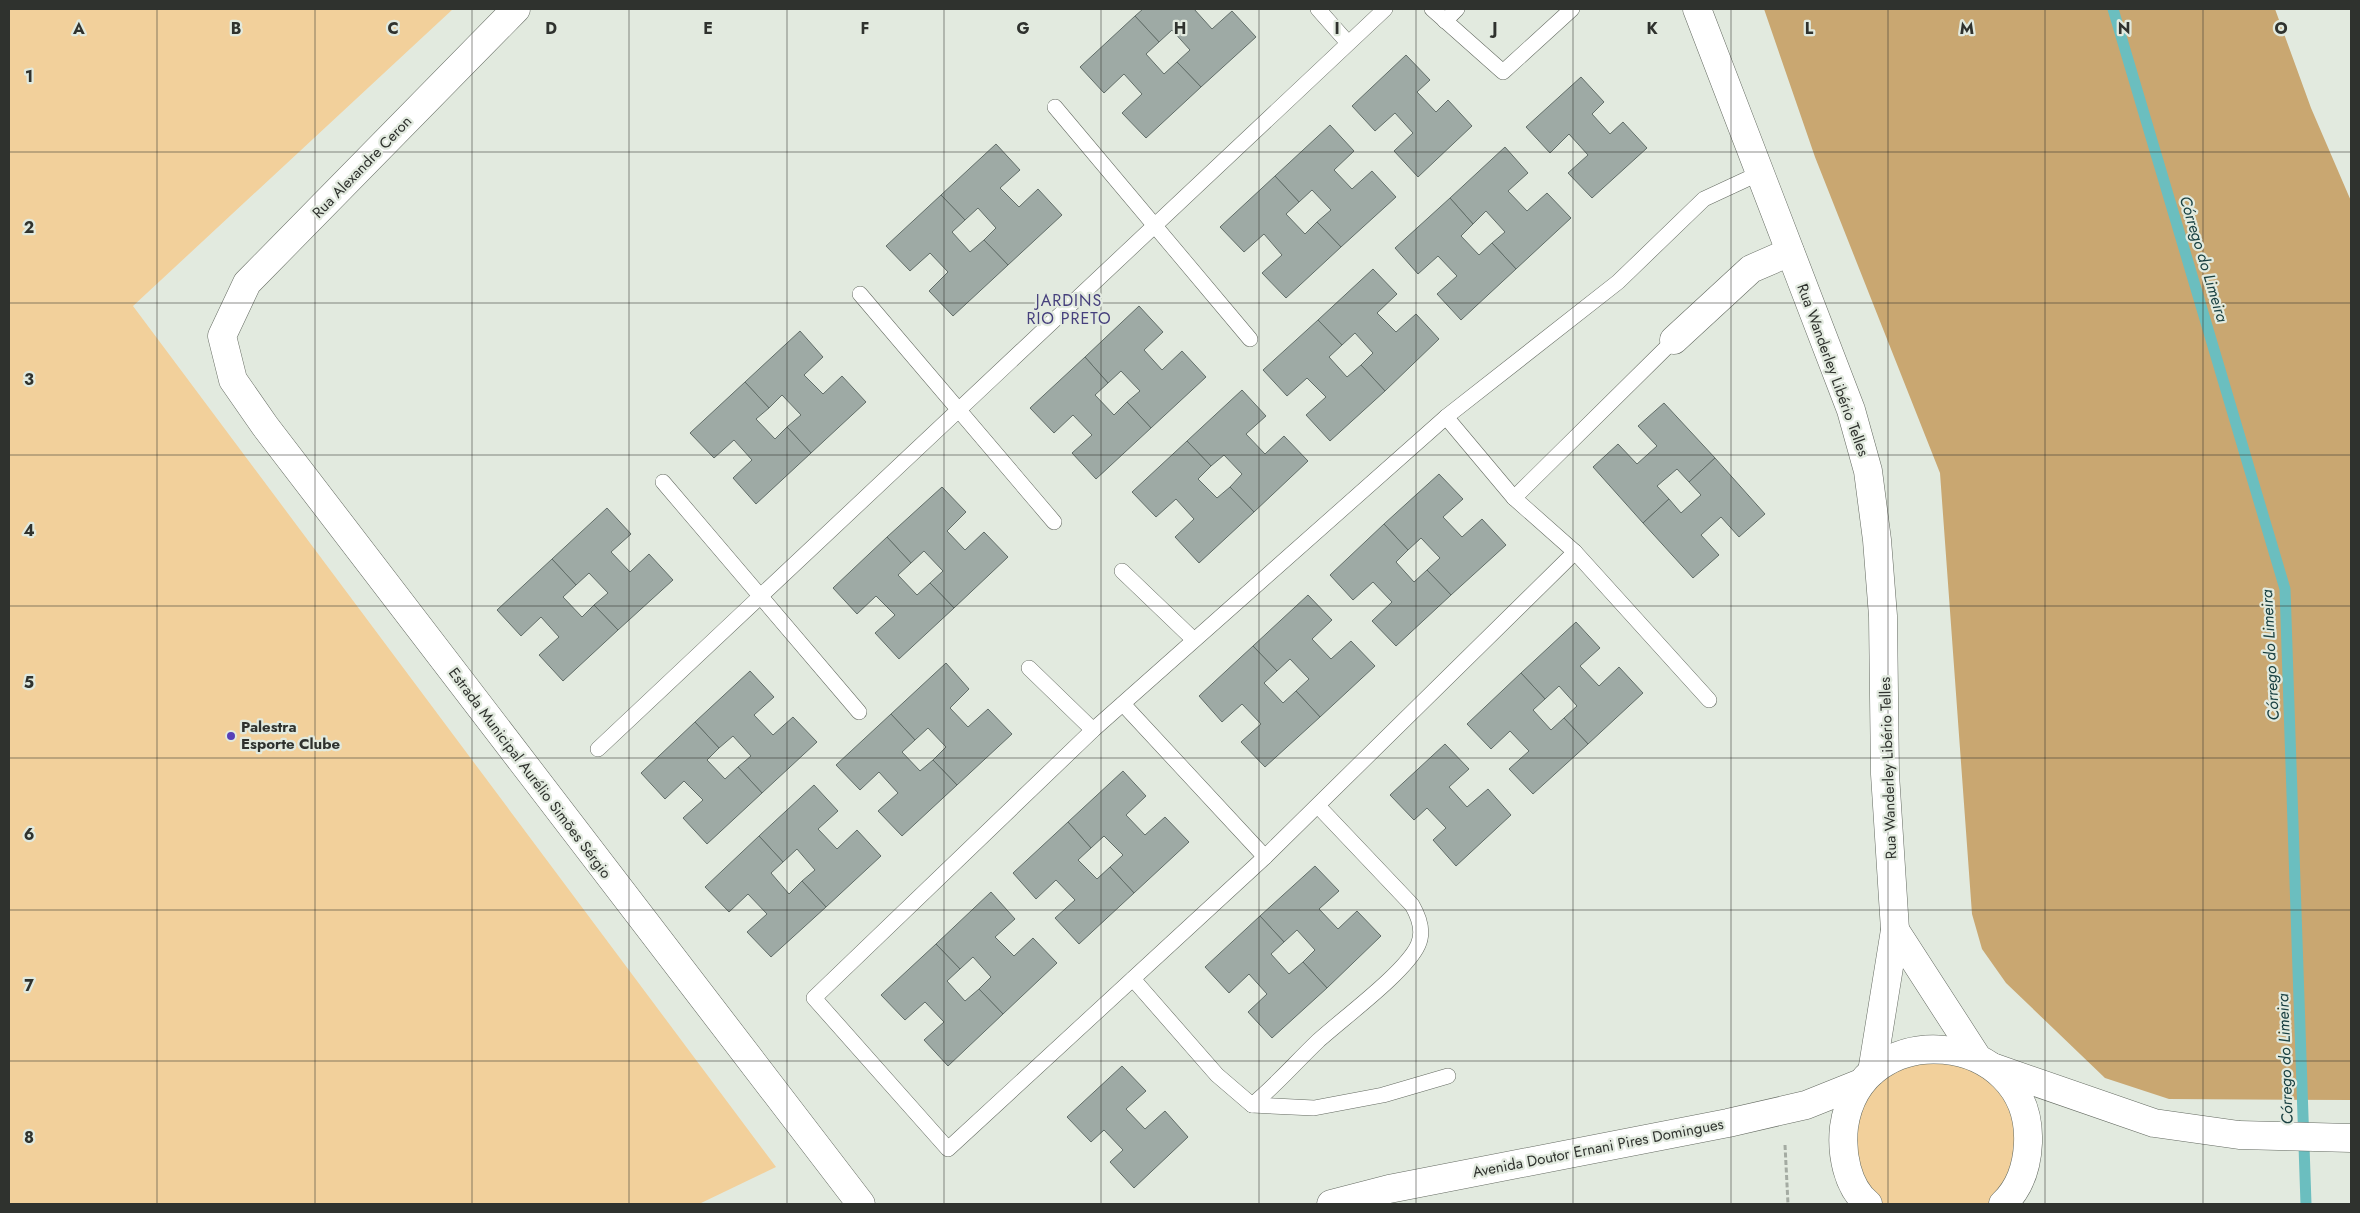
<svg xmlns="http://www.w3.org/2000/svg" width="2360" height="1213" viewBox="0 0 2360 1213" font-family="Jost,sans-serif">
	<rect width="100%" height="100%" fill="#e2eadf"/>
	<g fill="#f2d09b">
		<path d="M9 9H453L133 306 776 1167 699 1204H9Z"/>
		<path d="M1929 1057 1973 1066 2012 1106 2018 1161 1991 1204H1882L1870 1193 1853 1150 1859 1106 1887 1072Z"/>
	</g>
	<path fill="#c9a771" d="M1764 9H2275L2311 108 2351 201V1100L2169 1099 2105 1078 2006 983 1982 949 1972 914 1940 473 1815 157Z"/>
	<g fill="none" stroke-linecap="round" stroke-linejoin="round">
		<path stroke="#6bbebf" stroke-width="11" d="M2113 9 2285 589 2306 1204"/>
	</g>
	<g fill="#9eaaa5" stroke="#626e69">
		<path d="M1143 9H1194L1212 29 1232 11 1256 37 1201 87 1177 62 1190 50 1172 30 1159 42 1135 16Z"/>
		<path d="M1135 16 1159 42 1146 54 1164 74 1177 62 1201 87 1146 138 1122 113 1142 94 1124 74 1104 93 1080 67Z"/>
		<path d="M1406 55 1430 80 1417 92 1436 112 1448 100 1472 126 1418 177 1394 151 1413 133 1395 113 1375 131 1352 106Z"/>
		<path d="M1581 77 1604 102 1592 114 1610 134 1623 122 1647 148 1592 198 1568 173 1588 155 1569 134 1550 153 1526 127Z"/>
		<path d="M1330 125 1354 151 1334 170 1352 189 1372 171 1396 197 1341 247 1317 222 1331 210 1312 190 1299 202 1275 176Z"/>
		<path d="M996 144 1020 170 1000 188 1019 207 1038 189 1062 215 1008 265 984 240 996 228 978 208 965 220 941 195Z"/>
		<path d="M1505 147 1528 173 1508 191 1527 211 1547 193 1571 218 1516 269 1492 243 1505 232 1486 211 1473 224 1450 198Z"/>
		<path d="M1275 176 1299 202 1286 214 1305 234 1317 222 1341 247 1286 298 1262 273 1282 255 1264 234 1244 252 1220 227Z"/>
		<path d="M941 195 965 220 952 232 970 252 984 240 1008 265 953 316 929 291 948 272 930 253 910 271 886 246Z"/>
		<path d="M1450 198 1473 224 1461 236 1479 255 1492 243 1516 269 1461 320 1437 294 1457 276 1438 256 1418 274 1395 248Z"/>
		<path d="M1373 269 1397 294 1377 313 1396 332 1416 314 1439 339 1385 391 1361 365 1373 353 1355 333 1342 345 1318 320Z"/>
		<path d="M1139 306 1163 332 1144 350 1162 370 1182 351 1206 377 1151 428 1127 402 1140 391 1121 371 1108 383 1085 357Z"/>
		<path d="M1318 320 1342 345 1329 357 1347 377 1361 365 1385 391 1330 441 1306 415 1326 397 1307 378 1287 396 1263 370Z"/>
		<path d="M800 331 823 357 804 375 823 394 842 376 866 402 811 453 787 427 801 415 782 395 769 408 745 382Z"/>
		<path d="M1085 357 1108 383 1095 395 1114 415 1127 402 1151 428 1096 479 1072 453 1092 435 1073 415 1054 433 1030 408Z"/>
		<path d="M745 382 769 408 756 419 775 439 787 427 811 453 756 504 733 478 752 460 734 440 714 458 690 433Z"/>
		<path d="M1242 390 1266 416 1246 434 1265 454 1284 436 1308 461 1254 512 1230 487 1242 474 1224 455 1211 466 1187 441Z"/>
		<path d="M1664 403 1715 458 1689 482 1677 469 1657 486 1669 499 1643 523 1593 467 1618 444 1637 464 1657 446 1638 426Z"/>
		<path d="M1187 441 1211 466 1198 479 1217 498 1230 487 1254 512 1199 563 1175 537 1194 519 1176 499 1156 517 1132 492Z"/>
		<path d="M1715 458 1765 514 1739 537 1721 517 1701 535 1719 555 1693 578 1643 523 1669 499 1681 513 1701 495 1689 482Z"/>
		<path d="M1439 474 1463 499 1443 517 1462 537 1482 519 1506 545 1451 595 1427 570 1440 558 1421 538 1408 550 1384 524Z"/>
		<path d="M942 487 966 512 947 531 965 550 984 532 1008 557 954 608 930 583 943 571 924 551 911 563 887 537Z"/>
		<path d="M607 508 631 534 611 552 630 572 649 554 673 580 618 630 594 605 608 593 589 573 576 585 552 559Z"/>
		<path d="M1384 524 1408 550 1396 562 1414 582 1427 570 1451 595 1396 646 1372 621 1392 602 1373 582 1353 600 1330 575Z"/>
		<path d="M887 537 911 563 898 575 917 595 930 583 954 608 899 659 875 633 895 615 876 596 857 614 833 588Z"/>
		<path d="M552 559 576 585 563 597 582 617 594 605 618 630 563 681 539 655 559 637 541 617 521 636 497 610Z"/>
		<path d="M1308 595 1332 620 1312 639 1331 659 1351 641 1375 666 1320 717 1296 691 1309 679 1290 659 1277 671 1253 646Z"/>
		<path d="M1576 622 1600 648 1580 666 1599 686 1619 667 1643 693 1588 744 1564 718 1577 706 1559 686 1545 699 1521 673Z"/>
		<path d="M1253 646 1277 671 1264 683 1283 703 1296 691 1320 717 1265 767 1241 742 1261 724 1242 704 1222 722 1199 696Z"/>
		<path d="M946 663 969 689 950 708 968 727 988 709 1012 734 957 785 933 760 946 747 928 728 915 740 891 714Z"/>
		<path d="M750 671 774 697 754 715 773 735 793 717 817 742 762 793 738 767 751 756 733 736 719 748 695 722Z"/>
		<path d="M1521 673 1545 699 1533 710 1551 730 1564 718 1588 744 1533 794 1509 769 1529 751 1510 731 1491 749 1467 724Z"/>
		<path d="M891 714 915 740 902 752 920 771 933 760 957 785 902 836 878 811 898 793 879 772 860 790 836 765Z"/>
		<path d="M695 722 719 748 707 760 725 779 738 767 762 793 707 844 683 818 703 800 684 781 665 799 641 773Z"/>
		<path d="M1445 744 1469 769 1449 787 1467 807 1488 789 1511 815 1456 866 1433 840 1446 828 1427 808 1414 820 1390 795Z"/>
		<path d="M1123 771 1146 796 1126 815 1145 835 1165 817 1189 842 1134 893 1110 867 1123 855 1104 836 1091 848 1068 822Z"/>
		<path d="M814 785 838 811 818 829 837 849 857 830 881 856 826 907 802 881 815 870 797 849 783 862 759 836Z"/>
		<path d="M1068 822 1091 848 1078 860 1097 879 1110 867 1134 893 1079 944 1055 918 1075 900 1056 880 1036 899 1013 873Z"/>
		<path d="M759 836 783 862 771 873 789 894 802 881 826 907 771 957 747 932 767 914 748 894 729 912 705 887Z"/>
		<path d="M1315 866 1339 891 1319 909 1338 929 1357 911 1381 936 1327 988 1303 962 1315 950 1297 930 1284 942 1260 916Z"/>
		<path d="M991 892 1015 919 995 937 1014 956 1033 938 1057 963 1003 1014 979 989 991 977 973 957 960 969 936 944Z"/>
		<path d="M1260 916 1284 942 1271 954 1289 974 1303 962 1327 988 1272 1038 1248 1012 1267 994 1249 974 1229 993 1205 967Z"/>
		<path d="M936 944 960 969 947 981 965 1001 979 989 1003 1014 948 1066 924 1040 944 1022 925 1002 905 1020 881 995Z"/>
		<path d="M1122 1066 1146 1091 1126 1109 1145 1129 1165 1111 1188 1137 1134 1188 1110 1162 1123 1150 1104 1130 1091 1142 1067 1117Z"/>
	</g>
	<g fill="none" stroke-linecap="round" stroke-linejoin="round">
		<g stroke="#646a61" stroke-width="16">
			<g id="lane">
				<path d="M1318 9 1348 43"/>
				<path d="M1432 9 1503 72 1572 9"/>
				<path d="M1445 21 1457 9"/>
				<path d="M1055 107 1250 339"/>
				<path d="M860 294 1054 522"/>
				<path d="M1446 417 1514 498 1575 552 1709 700"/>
				<path d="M663 482 859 712"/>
				<path d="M1514 498 1674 340"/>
				<path d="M1575 552 1265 857 948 1149 814 998 1093 730 1446 417 1618 282 1704 199 1760 173"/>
				<path d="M1122 571 1193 639"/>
				<path d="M1029 668 1093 730"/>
				<path d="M1123 704 1265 857"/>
				<path d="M598 749 1385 9"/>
				<path d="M1133 979 1217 1075 1252 1105 1314 1108 1383 1095 1448 1076"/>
				<path d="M1252 1105C1276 1085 1296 1062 1318 1041 1342 1019 1406 972 1418 945 1424 932 1419 917 1412 905L1318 806"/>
			</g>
		</g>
		<g stroke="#646a61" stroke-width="29">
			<g id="street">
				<path d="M516 9 247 283 222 336 233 380 265 426 861 1204"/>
				<path d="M1697 9 1851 410 1868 471 1877 540 1883 616 1885 774 1895 930 1872 1072"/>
				<path d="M1674 340 1751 269 1790 252"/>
				<path d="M1895 930 1977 1057"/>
			</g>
		</g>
		<g stroke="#646a61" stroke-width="29">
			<g id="primary">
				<path d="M1995 1068 2154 1123 2239 1135 2351 1138"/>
				<path d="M1331 1204 1389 1189 1728 1123 1806 1105 1861 1083"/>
				<path d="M1868 1204C1847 1187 1841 1153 1844 1127 1860 1013 2033 1030 2028 1143 2027 1166 2020 1188 2003 1204"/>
			</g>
		</g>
		<path stroke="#a4aba2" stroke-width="3" stroke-dasharray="5 2.5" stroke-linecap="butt" d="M1785 1145 1788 1204"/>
		<use href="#lane" stroke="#fff" stroke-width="15"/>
		<use href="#street" stroke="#fff" stroke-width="28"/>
		<use href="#primary" stroke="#fff" stroke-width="28"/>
	</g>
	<path fill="none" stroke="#2f322e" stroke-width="1" stroke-opacity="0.55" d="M157 9V1204M315 9V1204M472 9V1204M629 9V1204M787 9V1204M944 9V1204M1101 9V1204M1259 9V1204M1416 9V1204M1573 9V1204M1731 9V1204M1888 9V1204M2045 9V1204M2203 9V1204M9 152H2351M9 303H2351M9 455H2351M9 606H2351M9 758H2351M9 910H2351M9 1061H2351"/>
	<circle fill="#5740b8" stroke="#e2eadf" stroke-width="2" cx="231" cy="736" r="5"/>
	<g text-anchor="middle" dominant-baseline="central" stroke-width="4.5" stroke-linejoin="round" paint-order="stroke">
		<g font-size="15" fill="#2f322e" stroke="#e2eadf">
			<text transform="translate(362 167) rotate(-46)">Rua Alexandre Ceron</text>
			<text transform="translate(1833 370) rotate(70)">Rua Wanderley Libério Telles</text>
			<text transform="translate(1888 768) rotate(-92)">Rua Wanderley Libério Telles</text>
			<text transform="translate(530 773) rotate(53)">Estrada Municipal Aurélio Simões Sérgio</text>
			<text transform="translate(1598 1148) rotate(-11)">Avenida Doutor Ernani Pires Domingues</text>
		</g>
		<g font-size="15" font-weight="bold" fill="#2f322e" stroke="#e2eadf" text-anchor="start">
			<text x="241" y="727">Palestra<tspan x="241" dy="17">Esporte Clube</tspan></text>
		</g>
		<g font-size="16" font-style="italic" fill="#194041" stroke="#e2eadf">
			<text transform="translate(2204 259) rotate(73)">Córrego do Limeira</text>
			<text transform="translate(2270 655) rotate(-93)">Córrego do Limeira</text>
			<text transform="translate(2285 1059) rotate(-92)">Córrego do Limeira</text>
		</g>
		<g font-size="16" letter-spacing="1" fill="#453f7c" stroke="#e2eadf">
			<text x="1069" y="300">JARDINS<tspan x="1069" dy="18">RIO PRETO</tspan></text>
		</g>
	</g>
	<g font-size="16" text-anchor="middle" font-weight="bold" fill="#2f322e" stroke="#e2eadf" stroke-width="4.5" stroke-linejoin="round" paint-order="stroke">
		<text x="79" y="34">A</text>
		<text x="236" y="34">B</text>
		<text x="393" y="34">C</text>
		<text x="551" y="34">D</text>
		<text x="708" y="34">E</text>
		<text x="865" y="34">F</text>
		<text x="1023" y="34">G</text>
		<text x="1180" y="34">H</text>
		<text x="1337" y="34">I</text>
		<text x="1495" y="34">J</text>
		<text x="1652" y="34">K</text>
		<text x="1809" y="34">L</text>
		<text x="1967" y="34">M</text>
		<text x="2124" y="34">N</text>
		<text x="2281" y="34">O</text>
		<text x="29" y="82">1</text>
		<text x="29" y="233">2</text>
		<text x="29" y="385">3</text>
		<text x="29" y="536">4</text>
		<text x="29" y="688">5</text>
		<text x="29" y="840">6</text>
		<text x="29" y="991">7</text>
		<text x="29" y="1143">8</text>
	</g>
	<rect width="2360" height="1213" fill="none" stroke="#2f322e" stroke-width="20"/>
</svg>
